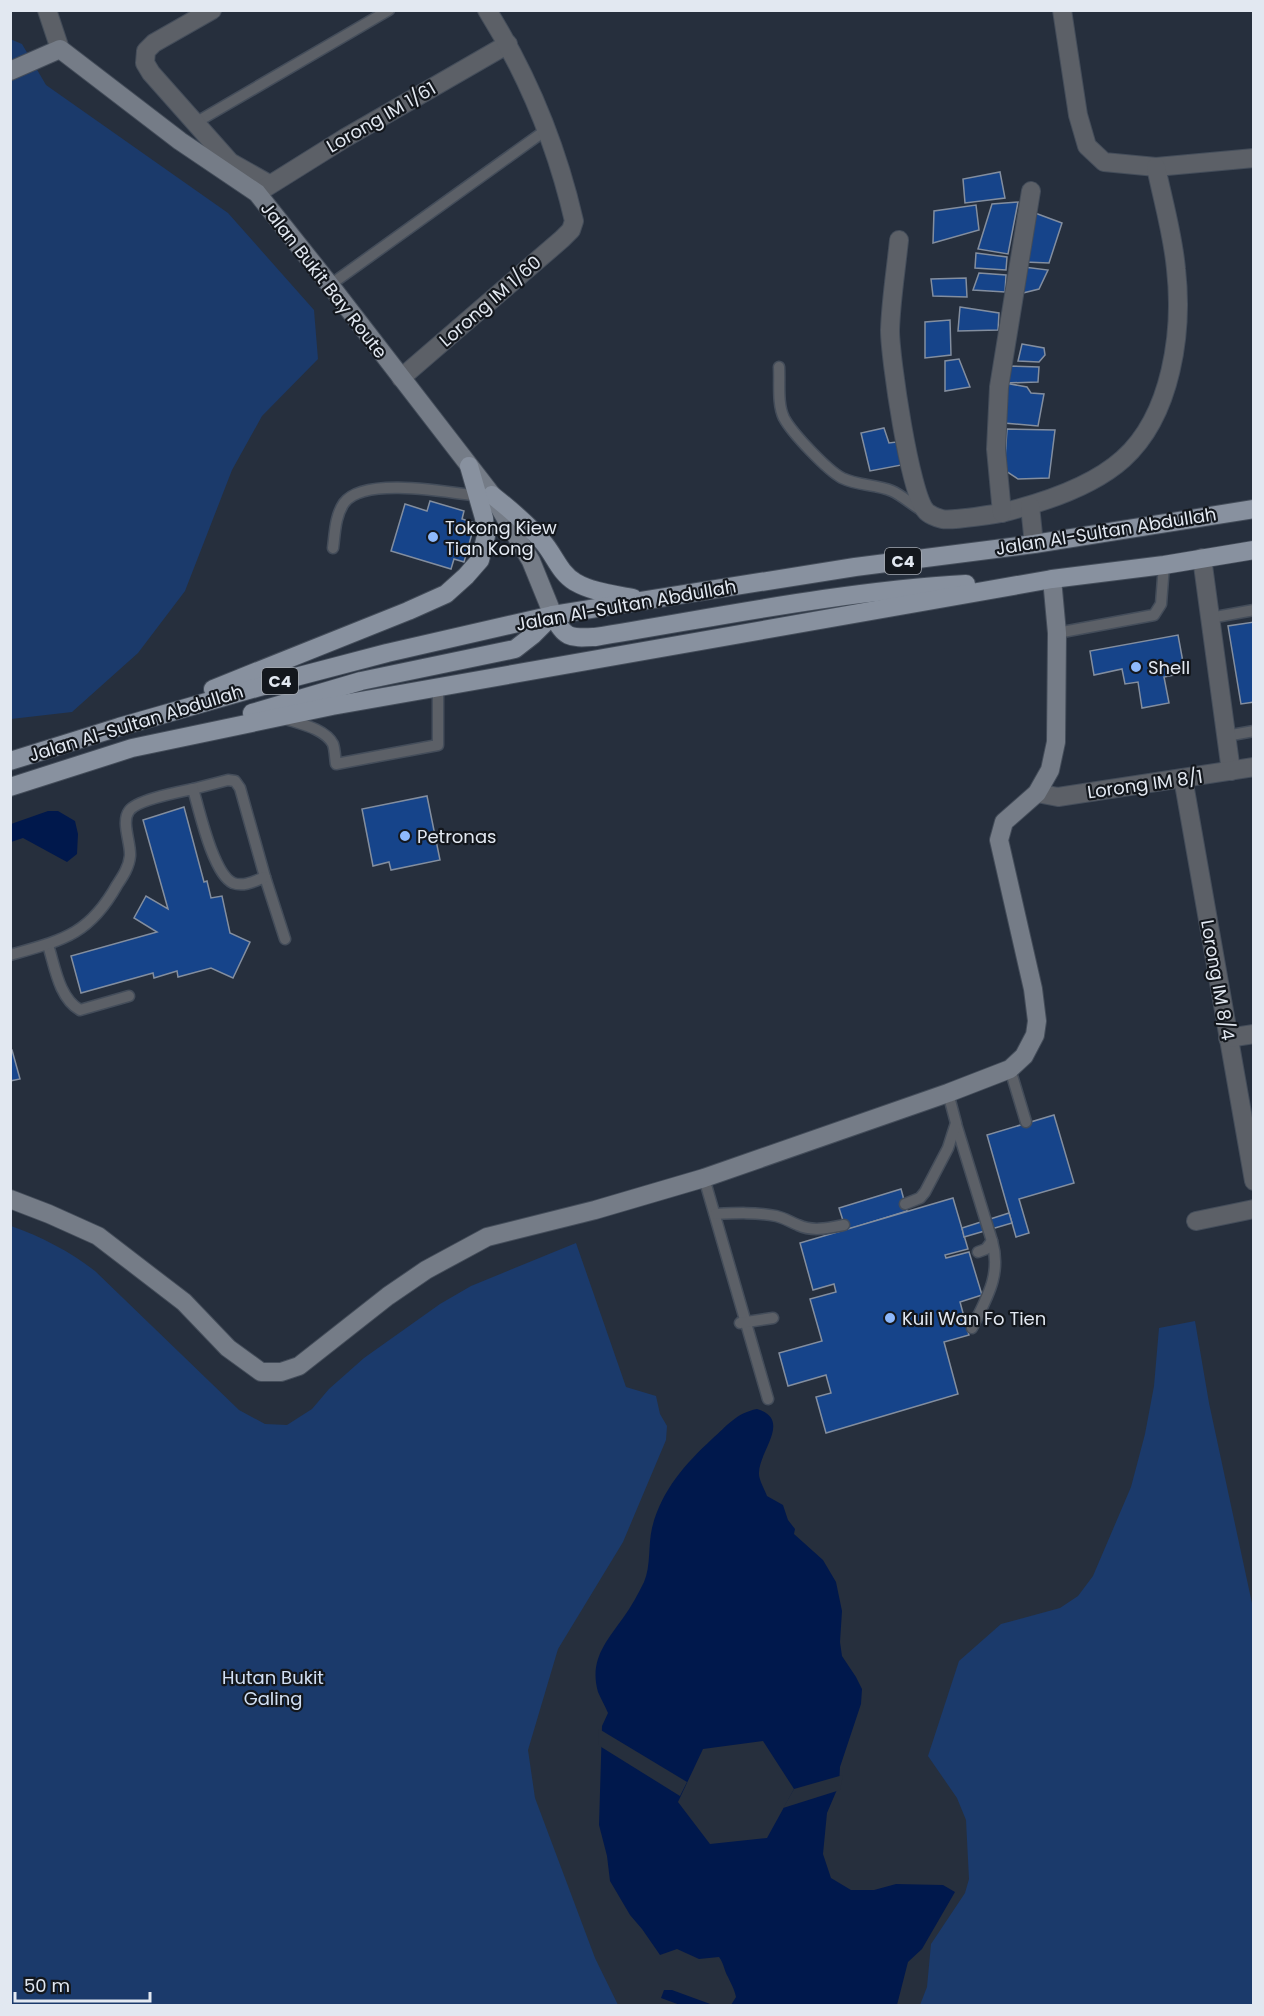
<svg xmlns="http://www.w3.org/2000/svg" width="1264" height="2016" viewBox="0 0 1264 2016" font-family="Poppins,sans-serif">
	<rect width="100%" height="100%" fill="#262f3d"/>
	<g fill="#1b3a6b">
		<path d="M10 39 22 44 46 85 228 213 314 310 318 359 262 416 232 470 185 591 138 653 72 712 11 719Z"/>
		<path d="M11 1226C42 1237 69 1251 95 1271L239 1410 265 1424 287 1425 312 1409 329 1389 364 1358 440 1304 471 1286 576 1243 626 1387 656 1396 660 1414 667 1426 666 1440 623 1542 558 1649 528 1750 535 1798 595 1958 618 2005H11Z"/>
		<path d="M1195 1321 1209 1403 1253 1608V2005H920L927 1987 931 1944 965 1893 969 1879 966 1820 957 1798 928 1756 959 1661 1001 1624 1060 1608 1078 1596 1093 1576 1131 1487 1145 1434 1154 1386 1159 1328Z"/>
	</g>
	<g fill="#00184c" fill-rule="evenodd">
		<path d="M48 811H58L75 821 78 834 77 854 67 862 23 838 11 842V824Z"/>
		<path d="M757 1409C793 1420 758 1452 759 1474 759 1480 765 1490 767 1496L783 1505 788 1520 795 1529 794 1534 823 1560 836 1582 842 1611 840 1642 842 1656 856 1677 862 1689 861 1704 840 1767 839 1785 827 1813 823 1854 831 1878 851 1890H874L896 1884 943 1885 955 1892 922 1949 908 1962 897 2005H731L736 1997C734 1988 731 1984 728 1977 724 1970 724 1964 719 1957L699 1959 677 1949 660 1955 642 1929 630 1915 610 1881 607 1856 599 1825 602 1726 608 1713C605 1706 601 1699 598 1692 589 1660 606 1642 623 1618 631 1607 638 1594 644 1582 651 1566 648 1545 652 1528 661 1491 685 1464 712 1439 727 1426 736 1413 757 1409ZM763 1741 794 1789 767 1838 710 1844 678 1802 703 1749Z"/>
		<path d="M664 1990H672L713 2005H680L661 1998Z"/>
	</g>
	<g fill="#262f3d">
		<path d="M599 1729 687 1782 680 1796 598 1745Z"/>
		<path d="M843 1775 840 1790 783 1808 794 1789Z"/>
	</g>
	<g fill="#16448a" stroke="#838e9f" stroke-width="1.5">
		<path d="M1000 172 1005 198 965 203 963 179Z"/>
		<path d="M1018 202 1008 254 978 249 992 204Z"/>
		<path d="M976 205 979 230 933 243 934 211Z"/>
		<path d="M1035 213 1062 223 1049 263 1025 262Z"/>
		<path d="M976 253 1007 257 1006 270 975 268Z"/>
		<path d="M1024 267 1048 270 1039 289 1019 294Z"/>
		<path d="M979 273 1006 275 1005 292 973 290Z"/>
		<path d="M966 278 967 297 933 296 931 279Z"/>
		<path d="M960 307 999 313 998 330 958 331Z"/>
		<path d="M950 320 951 355 925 358V322Z"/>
		<path d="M1022 344 1044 348 1045 355 1039 362 1018 361Z"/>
		<path d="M959 359 970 387 945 391V361Z"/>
		<path d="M1008 366 1039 367 1038 382 1005 383Z"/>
		<path d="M1005 383 1027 387 1031 393 1044 394 1038 426 1004 423Z"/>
		<path d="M884 428 889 443 904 441 907 464 870 471 861 433Z"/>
		<path d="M1007 429 1055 430 1049 478 1018 479 1006 471 1005 459Z"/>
		<path d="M430 501 464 511 462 519 475 523 464 562 454 559 451 569 391 551 405 504 427 511Z"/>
		<path d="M1254 622V702L1241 704 1228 626Z"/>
		<path d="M1178 635 1185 673 1164 677 1169 703 1142 708 1138 682 1125 684 1122 669 1094 675 1090 651Z"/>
		<path d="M427 796 440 860 391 870 389 862 373 866 362 809Z"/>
		<path d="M184 807 204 882 207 881 211 898 222 896 230 933 250 942 233 978 211 968 178 977 177 971 154 978 153 973 81 993 71 956 157 932 134 918 146 896 168 909 143 820Z"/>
		<path d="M10 1050H12L20 1079 10 1081Z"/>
		<path d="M1054 1115 1074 1183 1019 1199 1029 1233 1016 1237 987 1135Z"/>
		<path d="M901 1189 907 1211 846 1230 839 1208Z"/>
		<path d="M953 1198 968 1249 945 1255 946 1258 969 1252 982 1295 960 1302 969 1335 944 1342 958 1394 826 1433 816 1397 831 1393 826 1375 788 1386 779 1353 822 1341 810 1299 836 1292 834 1284 813 1290 800 1243Z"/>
		<path d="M1009 1213 1012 1223 964 1237 962 1228Z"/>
	</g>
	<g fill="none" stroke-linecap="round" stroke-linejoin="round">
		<g stroke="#444d5a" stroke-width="13">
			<g id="lane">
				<path d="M195 123 389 10"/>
				<path d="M330 285 546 130"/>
				<path d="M779 367C780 382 777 404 784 418 792 433 827 470 842 478 858 486 876 484 892 491 903 496 912 505 923 511"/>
				<path d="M333 548C335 533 335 516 344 503 363 476 448 492 478 496"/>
				<path d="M1210 618 1254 610"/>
				<path d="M1057 633 1154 615 1161 604 1164 565"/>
				<path d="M286 719C301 724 325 729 333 744 335 750 335 758 336 764L438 745V686"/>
				<path d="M1226 736 1254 731"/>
				<path d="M193 789 228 780 235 781 240 788 265 877 285 939"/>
				<path d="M48 945C55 967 59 998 80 1010L129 996"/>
				<path d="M10 955C63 940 89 935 117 885 123 876 129 867 130 856 131 843 121 822 129 811 136 800 179 792 193 789 199 809 213 874 233 883 244 887 255 881 265 877"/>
				<path d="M1010 1069 1026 1122"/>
				<path d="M956 1124 992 1241"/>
				<path d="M704 1178 768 1399"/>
				<path d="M905 1204 920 1198 925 1192 948 1148 956 1123 948 1093"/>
				<path d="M715 1214C736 1213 756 1212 776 1216 785 1218 790 1222 798 1225 813 1232 829 1228 844 1225"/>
				<path d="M740 1323 773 1318"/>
				<path d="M972 1328C986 1299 1002 1275 992 1241L986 1249 978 1252"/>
			</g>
		</g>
		<g stroke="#444d5a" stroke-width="20">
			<g id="street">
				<path d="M47 10 60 49"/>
				<path d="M212 10 154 43 146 51 145 63 151 73 230 162 269 184"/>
				<path d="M1062 10 1078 115 1087 146 1104 162 1156 167 1254 158"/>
				<path d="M257 193 345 138 508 44"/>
				<path d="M899 240C896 270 891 300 890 330 890 357 910 495 926 511 928 514 937 518 942 519 952 521 998 514 1009 511 1048 501 1093 486 1123 459 1172 415 1183 331 1176 269 1173 235 1163 201 1156 167"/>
				<path d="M401 378 562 239 571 230 574 221C557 147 527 74 487 10"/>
				<path d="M1030 506 1034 544"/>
				<path d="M1002 513 996 449 999 387 1031 191"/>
				<path d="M1202 558 1231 771"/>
				<path d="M1183 778 1254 1181"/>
				<path d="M1037 793 1058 797 1254 767"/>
				<path d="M1228 1038 1254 1034"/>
				<path d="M1196 1221 1254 1209"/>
			</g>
		</g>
		<g stroke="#444d5a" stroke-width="20">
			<g id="secondary">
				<path d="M10 71 60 49 180 141 257 193 330 285 492 495 531 561 553 615"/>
				<path d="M10 1199 49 1214 98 1236 184 1302 228 1348 261 1372H281L299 1366 388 1296 426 1270 487 1237 595 1210 704 1178 948 1093 1010 1069 1024 1056 1035 1035 1037 1021 1033 989 999 840 1004 822 1037 793 1050 770 1056 742 1057 633 1052 579"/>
			</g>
		</g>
		<g stroke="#444d5a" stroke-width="20">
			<g id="primary">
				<path d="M492 495C511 510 528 524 543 542 555 556 559 572 575 582 592 592 613 594 633 598"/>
				<path d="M553 615C565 639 570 638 595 637 718 617 842 591 966 584"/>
				<path d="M213 689 408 611 446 594 466 576 480 560 486 536 484 518 469 466"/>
				<path d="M252 713 361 681 515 649 533 635 553 615"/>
				<path d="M10 761 119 727 284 680 387 653 553 615 855 567 1034 544 1254 509"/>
				<path d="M10 787 132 748 332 706 1052 579 1164 565 1254 550"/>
			</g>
		</g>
		<use href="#lane" stroke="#5c6067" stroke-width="10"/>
		<use href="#street" stroke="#5c6067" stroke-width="18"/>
		<use href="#secondary" stroke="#757c87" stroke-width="18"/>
		<use href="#primary" stroke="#88919f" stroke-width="18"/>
	</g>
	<g fill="#8eb9fc" stroke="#13171d" stroke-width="2">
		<circle cx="433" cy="537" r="6"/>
		<circle cx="1136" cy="667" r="6"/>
		<circle cx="405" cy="836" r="6"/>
		<circle cx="890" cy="1318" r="6"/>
	</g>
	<g text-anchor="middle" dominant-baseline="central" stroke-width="4.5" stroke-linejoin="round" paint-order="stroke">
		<g fill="#13171d" stroke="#a4a9b1" stroke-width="1.5">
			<rect x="885" y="548" width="36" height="26" rx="4.5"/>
			<rect x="262" y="668" width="36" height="26" rx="4.5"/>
		</g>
		<g font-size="16" font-weight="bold" fill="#e2e8f1">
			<text x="903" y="561">C4</text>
			<text x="280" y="681">C4</text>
		</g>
		<g font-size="18" fill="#e2e8f1" stroke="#13171d">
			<text transform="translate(381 117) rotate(-30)">Lorong IM 1/61</text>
			<text transform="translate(324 280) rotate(52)">Jalan Bukit Bay Route</text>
			<text transform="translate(490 301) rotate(-41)">Lorong IM 1/60</text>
			<text transform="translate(1106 531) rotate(-9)">Jalan Al-Sultan Abdullah</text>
			<text transform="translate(626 605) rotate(-10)">Jalan Al-Sultan Abdullah</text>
			<text transform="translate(136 723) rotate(-17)">Jalan Al-Sultan Abdullah</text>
			<text transform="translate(1145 784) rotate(-8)">Lorong IM 8/1</text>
			<text transform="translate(1218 980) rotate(80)">Lorong IM 8/4</text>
		</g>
		<g font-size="18" fill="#e2e8f1" stroke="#13171d" text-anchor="start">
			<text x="445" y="527">Tokong Kiew<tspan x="445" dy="21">Tian Kong</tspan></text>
			<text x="1148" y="667">Shell</text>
			<text x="417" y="836">Petronas</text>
			<text x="902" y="1318">Kuil Wan Fo Tien</text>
		</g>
		<g font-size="18" fill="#d2e0f4" stroke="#13171d">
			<text x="273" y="1677">Hutan Bukit<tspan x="273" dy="21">Galing</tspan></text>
		</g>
	</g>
	<rect width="1264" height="2016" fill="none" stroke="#e2e8f1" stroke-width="24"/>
	<path d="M15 1992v9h135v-9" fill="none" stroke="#e2e8f1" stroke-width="3"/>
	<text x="24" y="1992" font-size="18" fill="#e2e8f1" stroke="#13171d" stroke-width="4.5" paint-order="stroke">50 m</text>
</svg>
